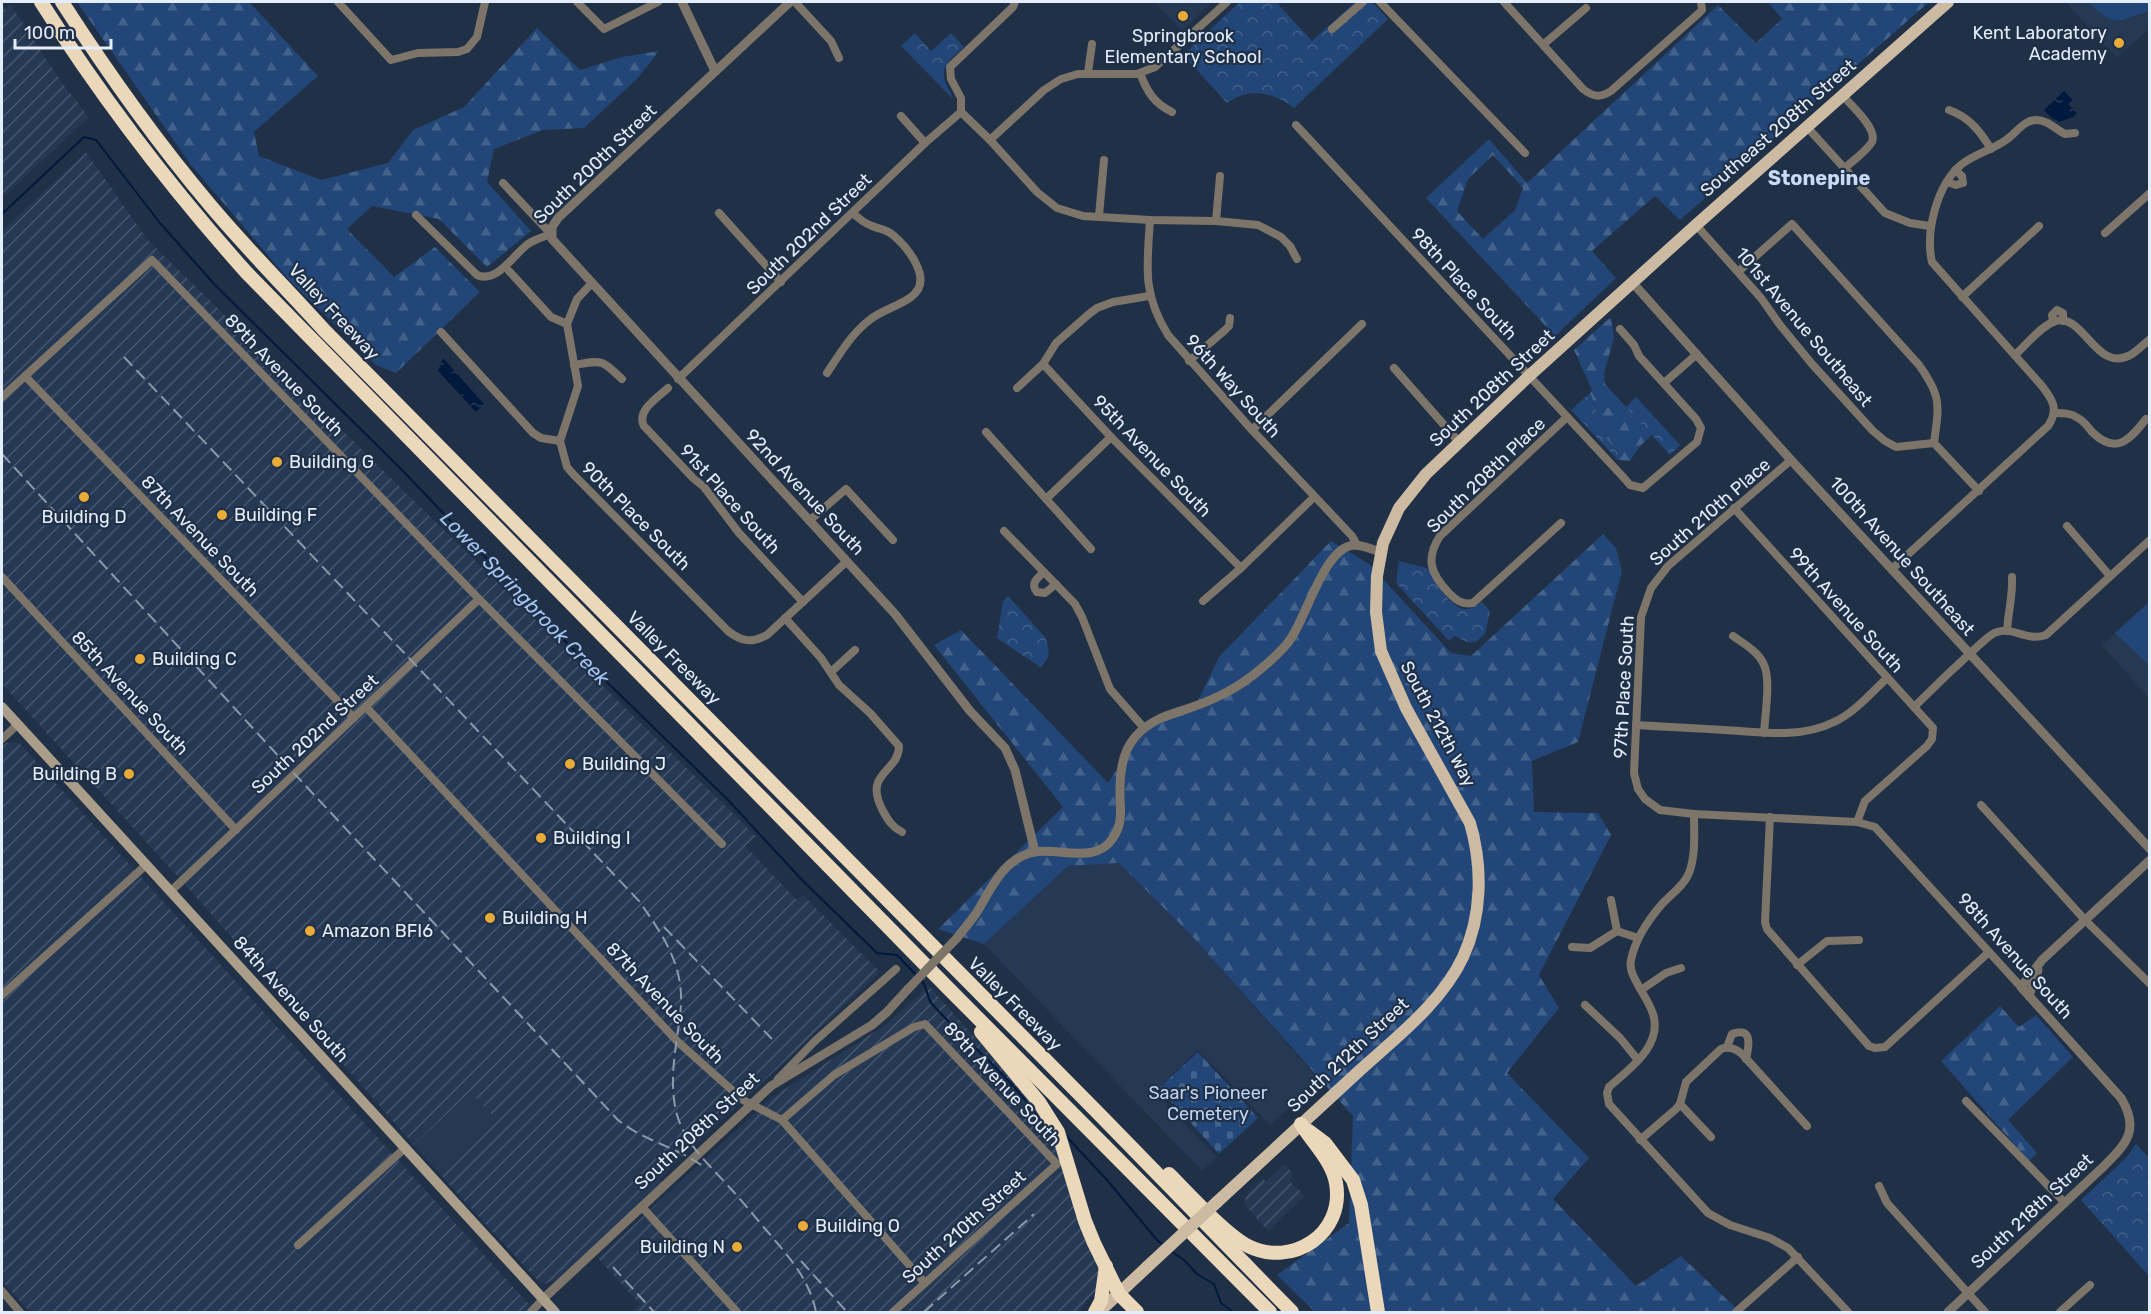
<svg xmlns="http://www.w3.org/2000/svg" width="2151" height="1314" viewBox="0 0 2151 1314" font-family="Rubik,sans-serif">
	<defs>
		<pattern id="industrial-furrows" width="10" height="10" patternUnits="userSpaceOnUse" patternTransform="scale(1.5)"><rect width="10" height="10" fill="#263954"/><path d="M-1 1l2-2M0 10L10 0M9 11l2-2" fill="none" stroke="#45566e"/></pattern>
		<pattern id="forest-firs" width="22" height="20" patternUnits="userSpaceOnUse" patternTransform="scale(1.5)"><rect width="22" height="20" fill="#224677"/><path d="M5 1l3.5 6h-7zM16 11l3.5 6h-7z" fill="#42618b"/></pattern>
		<pattern id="cemetery-stones" width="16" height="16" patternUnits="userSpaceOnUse" patternTransform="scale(1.5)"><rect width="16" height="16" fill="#224677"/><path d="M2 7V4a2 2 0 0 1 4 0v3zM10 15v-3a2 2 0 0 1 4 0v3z" fill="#42618b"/></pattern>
		<pattern id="park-crowns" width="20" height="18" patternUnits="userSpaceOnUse" patternTransform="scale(1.5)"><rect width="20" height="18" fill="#224677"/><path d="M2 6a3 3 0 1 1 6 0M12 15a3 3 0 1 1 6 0" fill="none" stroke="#42618b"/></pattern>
		<pattern id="water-ripples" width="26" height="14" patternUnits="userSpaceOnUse" patternTransform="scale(1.5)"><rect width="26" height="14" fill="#01193d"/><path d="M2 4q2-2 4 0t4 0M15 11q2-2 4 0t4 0" fill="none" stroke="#263b5a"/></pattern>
	</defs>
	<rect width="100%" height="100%" fill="#203046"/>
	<g fill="#263954">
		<path d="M1155 2H1212L1182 31Z"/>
		<path d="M2066 2H2149V29L2117 58Z"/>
		<path d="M2149 602V698L2102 645Z"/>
		<path d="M1119 863 1190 934 1320 1081 1270 1125 1198 1050 1154 1092 1217 1157 1202 1171 984 944 1068 866Z"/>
		<path d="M471 1092 494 1118 437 1171 414 1145Z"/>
	</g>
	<g fill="url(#industrial-furrows)">
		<path d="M2 4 6 10 11 5 62 83 89 117 2 198Z"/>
		<path d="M86 152 147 239 756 836 745 846 797 900 803 895 880 972 659 1179 662 1183 553 1282 551 1281 545 1284 539 1282 437 1171 494 1117 470 1092 414 1145 189 889 2 684V231Z"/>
		<path d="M17 742 21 745 536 1312H30L2 1281V747L6 743Z"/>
		<path d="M929 986 1037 1107 1053 1139 1078 1220 1088 1247 1101 1271V1284L1078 1312H631L640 1304 598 1258 771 1098 887 1024Z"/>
		<path d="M1284 1164 1292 1173 1290 1181 1305 1196 1268 1231 1244 1204 1248 1192 1262 1178 1266 1182Z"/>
	</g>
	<g fill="#224677">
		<path d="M2088 2H2149V11C2114 22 2117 28 2088 2Z"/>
		<path d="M2149 602V665L2115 633Z"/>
	</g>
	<g fill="url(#forest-firs)" fill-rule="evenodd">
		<path d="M77 2H249L318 76 254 132 259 156 321 180 388 163 413 130 464 107 537 28 580 70 622 57 659 51 638 78 584 128 543 130 494 149 487 182 531 231 487 267 439 219 372 206 347 229 394 277 435 247 480 292 396 373 376 365 289 280 191 165Z"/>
		<path d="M1768 2H1929L1680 220 1655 196 1592 251 1616 278 1555 336 1426 198 1489 139 1527 183 1718 5 1756 43 1782 19ZM1493 155 1523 188 1515 210 1483 239 1457 211 1468 179Z"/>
		<path d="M1611 317 1614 338 1604 373 1605 384 1652 435 1639 447 1630 461 1618 460 1619 454 1607 439 1590 393 1592 390 1574 350Z"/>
		<path d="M1603 534 1616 548 1622 571 1578 742 1532 761 1534 812 1598 813 1611 835 1539 975 1559 1008 1507 1073 1589 1158 1553 1199 1636 1286 1681 1256 1740 1312H1315L1277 1275 1349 1223 1353 1116 1190 934 1119 863 1068 866 984 944 938 929 1063 807 934 645 961 630 1108 783 1144 728 1196 705 1219 657 1331 541 1369 564 1451 653 1471 656Z"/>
		<path d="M2000 1006 2019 1027 2036 1015 2073 1057 2008 1120 2037 1153 2029 1161 1941 1061Z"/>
	</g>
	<path fill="url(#cemetery-stones)" d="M1198 1052 1258 1118 1219 1154 1159 1088Z"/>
	<g fill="url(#park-crowns)">
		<path d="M1240 2H1276L1312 41 1355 2H1372L1388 19 1294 108C1273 92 1249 87 1227 103L1183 55Z"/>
		<path d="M915 33 931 51 951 33 964 47C954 56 940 65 945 81 947 87 951 92 953 99L901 46Z"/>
		<path d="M1590 393 1607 439 1619 454 1618 460 1571 410Z"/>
		<path d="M1636 397 1680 445 1670 455 1626 407Z"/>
		<path d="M1399 561 1430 569C1431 581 1452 607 1464 609 1471 610 1476 606 1482 602L1490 611 1485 634 1476 642H1467L1455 636 1449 641 1396 583Z"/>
		<path d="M1008 596 1045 637C1050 649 1051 659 1040 667L997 638 1003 601Z"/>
		<path d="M2136 1144 2149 1158V1276L2081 1200 2126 1158Z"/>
	</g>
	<g fill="url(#water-ripples)">
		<path d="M2064 91 2073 100 2068 104 2077 113 2073 117 2057 123 2044 110Z"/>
		<path d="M443 358 484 404 476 412 438 371Z"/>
	</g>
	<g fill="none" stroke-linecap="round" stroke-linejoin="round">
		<g stroke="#01193d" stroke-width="2">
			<path d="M2 214 84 137 96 140 160 223 215 285 403 471 568 644 728 800 803 881 877 953 897 955 917 976"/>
			<path d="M921 980C928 987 926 997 932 1004 971 1048 1015 1078 1046 1130"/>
			<path d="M1066 1136 1107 1180 1157 1240 1164 1245"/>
			<path d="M1171 1251 1185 1261 1197 1274 1214 1284 1221 1303 1233 1312"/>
		</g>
		<g stroke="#7d7569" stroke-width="8">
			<path d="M338 2 391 60 418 53 458 52 467 49 477 37 485 2"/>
			<path d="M577 2 604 29 658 2"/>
			<path d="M795 2 831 41 839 58"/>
			<path d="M1380 2 1525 153"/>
			<path d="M1504 2 1583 89C1593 97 1600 98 1611 91L1698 14 1702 10 1701 2"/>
			<path d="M1332 29 1363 2"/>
			<path d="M1544 44 1586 8"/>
			<path d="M1088 73 1092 44"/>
			<path d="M1140 73C1147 92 1154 103 1172 112"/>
			<path d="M1842 95C1851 105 1878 129 1872 142 1866 152 1852 161 1844 169"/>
			<path d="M1949 110C1969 117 1980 131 1991 149"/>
			<path d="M961 112 990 140 1037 192 1057 208 1083 216 1150 220 1216 221 1258 225 1281 237 1290 246 1297 259"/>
			<path d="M961 112V98L951 79 950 67 1013 7 1015 2"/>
			<path d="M901 116 925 143"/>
			<path d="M1296 125 1624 478 1630 485 1643 488 1697 442 1701 428 1696 419 1639 356 1634 345 1620 329"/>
			<path d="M1807 127 1885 213 1910 223 1930 226"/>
			<path d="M990 140 1044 90 1061 79 1078 74H1137L1155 67 1227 2"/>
			<path d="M1947 182 1956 185 1963 183 1962 176 1955 170"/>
			<path d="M719 213 781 282"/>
			<path d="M416 215 477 275C497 284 514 254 528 244 535 239 543 237 551 234L503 183"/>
			<path d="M1099 216 1104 160"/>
			<path d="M1150 220C1147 267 1142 293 1168 335L1252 430 1352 536 1357 545"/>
			<path d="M1216 221 1220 176"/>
			<path d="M1696 225 1761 298 1780 325 1812 364 1873 431 1885 441 1896 447 1934 443 1979 491"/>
			<path d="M2105 233 2150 193"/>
			<path d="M509 271 551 317 567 324"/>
			<path d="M1739 271 1792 224 1919 365C1942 397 1939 405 1934 443"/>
			<path d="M591 284 577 299 567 324 578 386 560 441 567 467 573 474 728 631C742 642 752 643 767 635L846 562"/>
			<path d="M1962 297 2039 226"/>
			<path d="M2053 322 2052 315 2057 310 2063 313V321"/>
			<path d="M441 332 533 433 541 438 560 441"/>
			<path d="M2015 355C2026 345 2039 328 2053 322 2084 309 2095 376 2132 354 2138 350 2144 344 2150 339"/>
			<path d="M1189 361 1224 331 1229 326 1230 318"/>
			<path d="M1043 364 1111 437 1241 568"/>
			<path d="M574 365C602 360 601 359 622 379"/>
			<path d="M1394 368 1459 442"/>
			<path d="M827 373C839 355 850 336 867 322 880 310 898 307 911 297 935 280 907 247 893 235 886 229 879 229 872 226 864 223 859 219 853 213"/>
			<path d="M25 376 354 718"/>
			<path d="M678 379 925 143 961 112"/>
			<path d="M1664 383 1697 354"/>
			<path d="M668 388C657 398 636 411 644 426L693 478 704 487 739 533 803 602"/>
			<path d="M1017 388 1043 364 1056 343 1089 314 1097 308 1113 302 1149 296"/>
			<path d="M2 397 152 260 479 599 722 844"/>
			<path d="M2055 413C2063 413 2071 413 2078 418 2084 421 2088 427 2092 432 2116 455 2129 441 2146 419"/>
			<path d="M1252 430 1362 324"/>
			<path d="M986 432 1091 549"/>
			<path d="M1791 460 1668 566 1651 588 1641 617 1634 773 1638 789 1645 799 1660 810 1694 814 1857 822 1875 827 2021 987"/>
			<path d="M1046 499 1111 437"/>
			<path d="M1734 508 1933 728 1932 739 1927 746 1865 801 1857 822"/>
			<path d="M809 521 846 489 893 540"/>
			<path d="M1561 523 1473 603C1461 605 1456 600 1448 592 1431 574 1425 559 1440 536L1567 417"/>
			<path d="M2067 526 2110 576"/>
			<path d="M1004 531 1075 604 1082 617 1110 689 1144 728"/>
			<path d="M1892 569 2048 426C2059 410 2053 400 2042 386L1932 262C1925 232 1937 184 1962 164 1975 154 1992 150 2006 140 2016 133 2024 120 2036 120 2048 120 2055 129 2065 134L2075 133"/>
			<path d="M1044 572C1037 578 1030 584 1037 592L1045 593 1056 584"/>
			<path d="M2 577 236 830"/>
			<path d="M1203 601 1241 568 1314 497"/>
			<path d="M785 618 821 658 839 685 870 713 899 746C899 773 862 772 883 811 888 820 892 827 902 832"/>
			<path d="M2007 631C2008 612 2013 596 2012 577"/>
			<path d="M1733 636C1744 644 1759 652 1764 665 1771 680 1765 715 1764 733"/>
			<path d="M831 672 855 650"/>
			<path d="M366 707 677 1041 743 1100 782 1120 925 1283"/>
			<path d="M1914 707C1935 686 1956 666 1978 646 1984 641 1990 634 1997 632 2013 626 2026 642 2046 635L2150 540"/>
			<path d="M1636 725C1665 727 1695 728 1724 730 1760 732 1800 739 1834 722 1854 713 1871 693 1887 678"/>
			<path d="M2 739 17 725"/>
			<path d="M1981 805 2085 920 2150 984"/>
			<path d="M1694 814C1694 833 1696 855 1689 873 1684 886 1671 894 1662 904 1649 919 1635 940 1631 960 1629 970 1634 977 1638 985 1643 994 1650 1004 1653 1014 1663 1046 1629 1069 1609 1087L1607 1093 1609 1104 1708 1213 1730 1225 1770 1238 1788 1248 1848 1312"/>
			<path d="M1770 817 1765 922 1767 929 1869 1046 1875 1048 1885 1047 1989 952"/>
			<path d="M171 891 479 599"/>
			<path d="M1611 900 1617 931"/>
			<path d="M1617 931 1638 938"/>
			<path d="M1572 947 1590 948 1617 931"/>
			<path d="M1797 965 1827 941 1859 940"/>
			<path d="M1641 990 1666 973 1681 968"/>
			<path d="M2 995 146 865"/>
			<path d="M1585 1005 1620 1038 1638 1060"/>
			<path d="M1727 1047 1732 1034C1753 1026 1749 1046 1746 1059"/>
			<path d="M778 1079 815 1041 896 969"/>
			<path d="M1966 1101 2065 1203"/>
			<path d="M1680 1104 1711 1137"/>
			<path d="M782 1120 834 1075 914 1027 925 1024 1057 1164 893 1312"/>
			<path d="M1640 1140 1676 1109 1680 1104 1686 1082 1721 1049C1729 1046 1736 1049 1742 1054L1807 1126"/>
			<path d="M1879 1186 1887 1203 1985 1312"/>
			<path d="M642 1207 737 1312"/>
			<path d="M298 1245 405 1148"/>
			<path d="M2 1291 20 1312"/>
			<path d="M531 1312 543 1299"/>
			<path d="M1736 1312 1798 1257"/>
			<path d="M2060 1312 2090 1285"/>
		</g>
		<g stroke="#7d7569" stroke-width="9">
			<path d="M682 2 715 71"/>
			<path d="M790 2 558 218 552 227V239L895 614 970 711 1005 748 1015 770 1035 852"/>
			<path d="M1632 282 1791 460 2150 849"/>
			<path d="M957 938C964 929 971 921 977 912 990 891 1001 863 1027 854 1052 844 1095 867 1113 838 1122 825 1121 812 1120 798 1119 761 1125 735 1161 718 1179 711 1199 706 1217 697 1242 686 1268 665 1286 645 1306 623 1322 548 1354 545 1363 545 1373 550 1381 552"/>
			<path d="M2029 996 2038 970"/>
			<path d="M543 1299 771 1086 872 1025 887 1012 908 989"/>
			<path d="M1948 1312 2102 1168C2125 1145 2141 1131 2121 1098L2021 987 2042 960 2150 860"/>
		</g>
		<path stroke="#aa9d8a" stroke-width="10" d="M2 707 555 1312"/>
		<g stroke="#ccbba2" stroke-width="12">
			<path d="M1217 1202C1264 1159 1311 1115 1358 1072 1395 1038 1441 1004 1463 957 1482 916 1483 867 1470 823L1406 708 1381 651 1376 612 1377 576 1383 543 1399 508 1426 474 1529 376 1696 225 1948 2"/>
			<path d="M1099 1312 1147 1267"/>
		</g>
		<g stroke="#ebd7b9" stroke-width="14">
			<path d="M41 2C102 98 170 187 246 272L945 985 1270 1312"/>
			<path d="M62 2C107 72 156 141 210 205 246 248 286 288 324 330L1102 1117 1292 1312"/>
			<path d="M981 1032 1039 1102 1058 1132 1085 1221 1094 1243 1119 1294 1137 1312"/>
			<path d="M1309 1131 1325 1143 1353 1180 1361 1205 1378 1312"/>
			<path d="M1169 1174C1188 1193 1226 1235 1248 1246 1292 1268 1345 1234 1336 1183 1332 1161 1313 1143 1301 1124"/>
			<path d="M1095 1312 1101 1301 1106 1266"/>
		</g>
		<g stroke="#8c99ab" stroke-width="2" stroke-dasharray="12 6" stroke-linecap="butt">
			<path d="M124 357 639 901C662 934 683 963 681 1005 678 1041 668 1075 676 1111 684 1144 709 1164 731 1189 743 1202 755 1217 767 1231 788 1256 809 1278 816 1312"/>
			<path d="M2 454 303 783 618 1120C644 1141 677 1147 704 1167"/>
			<path d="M664 927 772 1039"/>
			<path d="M801 1261 847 1312"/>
			<path d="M613 1267 654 1312"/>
			<path d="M924 1312 1034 1214"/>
		</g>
		<path stroke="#7d7569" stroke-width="9" d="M908 989 957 938"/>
		<path stroke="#ccbba2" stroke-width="12" d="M1147 1267 1217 1202"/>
	</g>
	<g fill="#e9ab38" stroke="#203046" stroke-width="2">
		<circle cx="1183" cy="16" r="6"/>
		<circle cx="2119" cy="43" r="6"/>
		<circle cx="277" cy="462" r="6"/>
		<circle cx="84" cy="497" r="6"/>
		<circle cx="222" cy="515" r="6"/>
		<circle cx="140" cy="659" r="6"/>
		<circle cx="570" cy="764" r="6"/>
		<circle cx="129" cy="774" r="6"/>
		<circle cx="541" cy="838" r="6"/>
		<circle cx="490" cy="918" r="6"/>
		<circle cx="310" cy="931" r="6"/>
		<circle cx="803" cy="1226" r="6"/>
		<circle cx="737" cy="1247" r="6"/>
	</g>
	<g text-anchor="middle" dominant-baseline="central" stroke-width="4.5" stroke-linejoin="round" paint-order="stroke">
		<g font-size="18" fill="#e3edfc" stroke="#203046" text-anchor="start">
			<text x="2107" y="33" text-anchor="end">Kent Laboratory<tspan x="2107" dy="21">Academy</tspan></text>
			<text x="1183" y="36" text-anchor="middle">Springbrook<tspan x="1183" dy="21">Elementary School</tspan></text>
			<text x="289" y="462">Building G</text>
			<text x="234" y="515">Building F</text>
			<text x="84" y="517" text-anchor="middle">Building D</text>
			<text x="152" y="659">Building C</text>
			<text x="582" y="764">Building J</text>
			<text x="117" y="774" text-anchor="end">Building B</text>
			<text x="553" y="838">Building I</text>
			<text x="502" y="918">Building H</text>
			<text x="322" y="931">Amazon BFI6</text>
			<text x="815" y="1226">Building O</text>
			<text x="725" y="1247" text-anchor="end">Building N</text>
		</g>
		<g font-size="18" fill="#e3edfc" stroke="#203046">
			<text transform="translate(1778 128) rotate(-41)">Southeast 208th Street</text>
			<text transform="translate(595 164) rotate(-44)">South 200th Street</text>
			<text transform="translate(809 234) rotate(-44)">South 202nd Street</text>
			<text transform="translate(1464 284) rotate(47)">98th Place South</text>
			<text transform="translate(334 312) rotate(47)">Valley Freeway</text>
			<text transform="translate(1804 327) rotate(50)">101st Avenue Southeast</text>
			<text transform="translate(284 375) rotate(46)">89th Avenue South</text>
			<text transform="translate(1233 386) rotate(48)">96th Way South</text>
			<text transform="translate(1492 388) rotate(-43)">South 208th Street</text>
			<text transform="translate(1152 456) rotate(46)">95th Avenue South</text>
			<text transform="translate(1486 475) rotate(-44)">South 208th Place</text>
			<text transform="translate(805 492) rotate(47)">92nd Avenue South</text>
			<text transform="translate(730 499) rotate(48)">91st Place South</text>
			<text transform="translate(1710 512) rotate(-41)">South 210th Place</text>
			<text transform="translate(636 516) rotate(45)">90th Place South</text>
			<text transform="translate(200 536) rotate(46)">87th Avenue South</text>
			<text transform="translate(1902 556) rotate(48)">100th Avenue Southeast</text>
			<text transform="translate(1846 610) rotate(48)">99th Avenue South</text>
			<text transform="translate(674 658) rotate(45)">Valley Freeway</text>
			<text transform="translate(1624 687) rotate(-87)">97th Place South</text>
			<text transform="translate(130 693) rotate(47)">85th Avenue South</text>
			<text transform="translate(1438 724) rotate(62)">South 212th Way</text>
			<text transform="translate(315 734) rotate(-43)">South 202nd Street</text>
			<text transform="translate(2015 956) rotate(48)">98th Avenue South</text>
			<text transform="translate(291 999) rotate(48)">84th Avenue South</text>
			<text transform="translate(665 1003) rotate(46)">87th Avenue South</text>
			<text transform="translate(1015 1004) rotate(45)">Valley Freeway</text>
			<text transform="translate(1348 1055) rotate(-43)">South 212th Street</text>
			<text transform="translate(1002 1084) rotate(47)">89th Avenue South</text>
			<text transform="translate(697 1131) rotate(-43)">South 208th Street</text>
			<text transform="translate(2032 1211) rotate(-43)">South 218th Street</text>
			<text transform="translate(964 1227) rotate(-42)">South 210th Street</text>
		</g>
		<g font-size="18" fill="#bfd5f5" stroke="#203046">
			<text x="1208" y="1093">Saar's Pioneer<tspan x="1208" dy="21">Cemetery</tspan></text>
		</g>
		<g font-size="20" font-weight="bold" fill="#c8dcf9" stroke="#203046">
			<text x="1819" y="178">Stonepine</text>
		</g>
		<g font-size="20" font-style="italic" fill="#a5c6f4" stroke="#203046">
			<text transform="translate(525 598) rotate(46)">Lower Springbrook Creek</text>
		</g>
	</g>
	<rect width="2151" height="1314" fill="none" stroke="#e3edfc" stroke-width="6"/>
	<path d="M15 39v9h96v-9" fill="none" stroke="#e3edfc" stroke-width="3"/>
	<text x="24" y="39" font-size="18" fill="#e3edfc" stroke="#203046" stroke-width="4.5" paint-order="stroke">100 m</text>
</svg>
